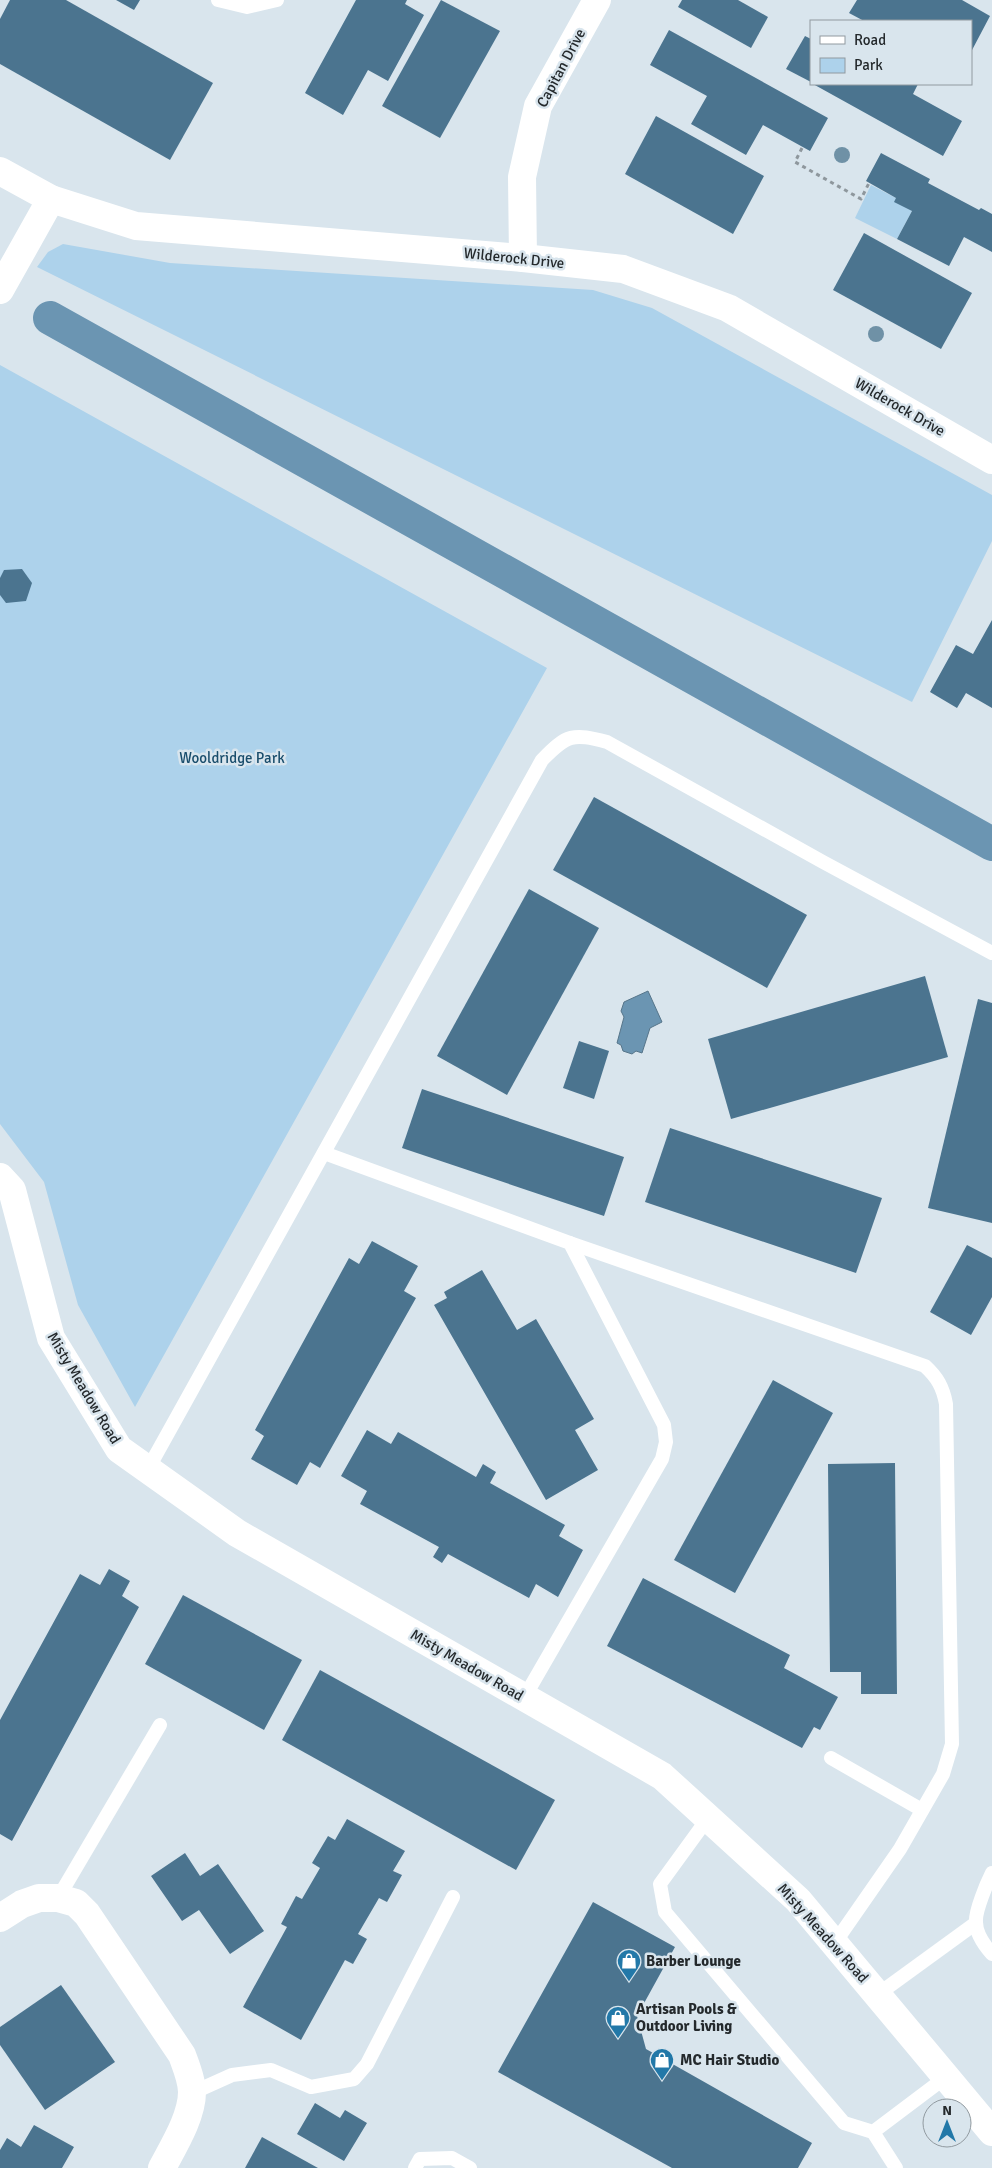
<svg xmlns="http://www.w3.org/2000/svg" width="992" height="2168" viewBox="0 0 992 2168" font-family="Signika,sans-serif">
	<rect width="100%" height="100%" fill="#d9e5ed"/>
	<g fill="#add2eb">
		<path d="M871 185 896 198 912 211 897 239 855 218Z"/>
		<path d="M63 244 170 263 593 290 652 308 992 495V541L912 702 37 267 48 252Z"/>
		<path d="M0 365 547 668 135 1407 78 1305 44 1182 0 1124Z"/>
	</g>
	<path fill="#6b95b2" stroke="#56758a" d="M648 991 662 1022 650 1028 642 1053 636 1051 632 1054 623 1051 621 1045 617 1043 624 1017 621 1011 624 1002Z"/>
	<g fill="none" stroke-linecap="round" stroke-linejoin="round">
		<path stroke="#6b95b2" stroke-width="34" d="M50 318 992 844"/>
	</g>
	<g fill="#4b748f">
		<path d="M10 0H66L213 83 170 160 0 64V19Z"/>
		<path d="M116 0H140L134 10Z"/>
		<path d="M356 0H407L405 4 424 15 388 81 368 70 343 115 305 93Z"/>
		<path d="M441 0 500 31 440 138 382 106Z"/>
		<path d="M682 0H738L768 17 751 48 678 7Z"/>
		<path d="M857 0H962L990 16 971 52V21H864L849 13Z"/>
		<path d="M669 30 828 118 810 151 763 125 746 155 691 124 707 96 650 65Z"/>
		<path d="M805 36 811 39V82L786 69Z"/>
		<path d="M813 84H918L913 94 962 121 943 156Z"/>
		<path d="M656 116 764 176 733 234 625 174Z"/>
		<path d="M881 153 930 179 928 183 979 210 981 208 992 214V252L964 237 949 266 897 239 912 211 894 202 896 198 866 181Z"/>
		<path d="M864 233 972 293 941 349 833 290Z"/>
		<path d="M22 569 32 583 26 601 6 603 0 595V578L4 570Z"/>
		<path d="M992 620V708L966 693 957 708 930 692 956 645 973 654Z"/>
		<path d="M594 797 807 915 767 988 553 870Z"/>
		<path d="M529 889 599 928 507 1095 437 1056Z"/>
		<path d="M925 976 948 1057 731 1119 708 1039Z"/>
		<path d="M978 999 992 1003V1223L928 1208Z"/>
		<path d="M579 1041 609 1051 594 1099 563 1088Z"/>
		<path d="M422 1089 624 1157 604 1216 402 1148Z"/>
		<path d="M670 1128 882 1198 856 1273 645 1202Z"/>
		<path d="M372 1241 418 1266 404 1291 416 1298 320 1468 310 1462 297 1485 251 1459 264 1436 255 1430 349 1258 359 1264Z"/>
		<path d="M967 1245 992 1258V1297L971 1335 930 1312Z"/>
		<path d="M482 1270 517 1330 536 1319 594 1419 575 1430 598 1470 546 1500 434 1305 447 1298 444 1292Z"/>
		<path d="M773 1380 833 1413 735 1593 674 1560Z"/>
		<path d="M367 1430 391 1444 398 1432 476 1477 483 1464 496 1472 490 1483 565 1525 559 1536 583 1550 558 1597 536 1584 529 1598 448 1554 442 1563 433 1557 439 1547 360 1504 367 1491 341 1476Z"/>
		<path d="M895 1463 897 1694H861V1672H830L828 1464Z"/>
		<path d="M109 1569 130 1581 122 1596 139 1607 12 1841 0 1834V1720L80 1574 100 1585Z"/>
		<path d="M643 1578 790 1655 784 1668 838 1697 820 1730 814 1727 802 1748 607 1646Z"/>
		<path d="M183 1595 302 1660 264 1730 145 1664Z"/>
		<path d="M320 1670 555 1800 516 1870 282 1740Z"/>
		<path d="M347 1819 405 1851 393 1871 402 1875 387 1902 379 1898 358 1934 367 1939 353 1964 345 1960 301 2040 243 2007 287 1927 281 1924 296 1896 302 1899 320 1868 312 1863 328 1836 335 1840Z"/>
		<path d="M185 1853 200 1876 218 1864 264 1931 230 1954 199 1910 182 1921 151 1876Z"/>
		<path d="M593 1902 675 1947 637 2016 646 2049 812 2143 798 2168H672L498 2072Z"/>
		<path d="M61 1985 115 2062 45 2110 0 2045V2027Z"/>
		<path d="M315 2103 340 2118 345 2110 367 2123 344 2161 297 2134Z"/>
		<path d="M34 2125 74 2147 62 2168H0V2150L7 2138 21 2147Z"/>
		<path d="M262 2137 318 2168H245Z"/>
	</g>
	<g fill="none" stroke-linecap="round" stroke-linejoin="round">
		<path stroke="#8e979d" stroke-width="3" stroke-dasharray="4 4" stroke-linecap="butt" d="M802 148 795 162 861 199 869 183"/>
		<g stroke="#fff" stroke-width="14">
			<path d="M218 0 247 7 277 0"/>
			<path d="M324 1153 570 1243 664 1425 666 1442 662 1459 524 1698"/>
			<path d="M570 1243 925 1366C937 1377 943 1387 946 1404L952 1744 943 1774 900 1849 834 1944"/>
			<path d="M148 1469 542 760C567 734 573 733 607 742L823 862 992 953"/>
			<path d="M831 1758 922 1810"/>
			<path d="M708 1818 660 1884 665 1912 844 2123 873 2132 946 2077"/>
			<path d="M992 1873C987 1883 975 1911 976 1922 976 1933 985 1946 992 1954"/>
			<path d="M58 1898 160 1725"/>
			<path d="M877 1995 976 1923"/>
			<path d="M192 2093 232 2075 271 2070 311 2087 354 2079 367 2064 453 1897"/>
			<path d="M873 2132 896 2168"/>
			<path d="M415 2168 420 2159 452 2158 470 2168"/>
		</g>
		<g stroke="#fff" stroke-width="28">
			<path d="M0 171 51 199 136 226 523 258 623 269 728 308 992 460"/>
			<path d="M523 258 522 177 538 106 597 0"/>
			<path d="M0 290 51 199"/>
			<path d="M0 1177 12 1190 51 1338 119 1449 237 1533 662 1776 798 1900 992 2132"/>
			<path d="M0 1918 22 1904 39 1898H58L76 1903 87 1914 182 2055C186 2066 192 2080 192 2092 192 2117 173 2147 162 2168"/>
		</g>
	</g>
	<g fill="#6f91a6">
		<circle cx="842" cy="155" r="8"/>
		<circle cx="876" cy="334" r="8"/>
	</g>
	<defs>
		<g id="shop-pin" transform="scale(1.25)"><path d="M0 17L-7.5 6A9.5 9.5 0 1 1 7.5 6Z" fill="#2278a8" stroke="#d9e5ed"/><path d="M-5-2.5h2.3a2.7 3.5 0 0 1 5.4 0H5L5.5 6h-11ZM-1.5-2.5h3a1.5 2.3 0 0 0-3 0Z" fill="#fff"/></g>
	</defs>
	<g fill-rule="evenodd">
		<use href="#shop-pin" x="629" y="1961"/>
		<use href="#shop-pin" x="618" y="2018"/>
		<use href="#shop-pin" x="662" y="2060"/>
	</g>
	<g text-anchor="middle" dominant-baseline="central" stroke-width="5" stroke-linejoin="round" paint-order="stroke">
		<g font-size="15" fill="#24292c" stroke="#d9e5ed">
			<text transform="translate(561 68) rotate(-62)">Capitan Drive</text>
			<text transform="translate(514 258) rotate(6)">Wilderock Drive</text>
			<text transform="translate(900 407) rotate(30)">Wilderock Drive</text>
			<text transform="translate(84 1388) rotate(59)">Misty Meadow Road</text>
			<text transform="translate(467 1665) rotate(30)">Misty Meadow Road</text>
			<text transform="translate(823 1933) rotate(48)">Misty Meadow Road</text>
		</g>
		<g font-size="15" fill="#194d6c" stroke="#d9e5ed">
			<text x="232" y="758">Wooldridge Park</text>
		</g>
		<g font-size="15" font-weight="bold" fill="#24292c" stroke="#d9e5ed" text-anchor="start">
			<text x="646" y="1961">Barber Lounge</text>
			<text x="636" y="2009">Artisan Pools &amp;<tspan x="636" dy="17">Outdoor Living</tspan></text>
			<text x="680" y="2060">MC Hair Studio</text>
		</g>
	</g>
	<rect x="810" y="20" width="162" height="65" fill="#d9e5ed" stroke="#919aa0"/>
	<rect x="820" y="36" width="25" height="8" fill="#ffffff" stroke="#919aa0"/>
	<text x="854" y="45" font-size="15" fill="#24292c">Road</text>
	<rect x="820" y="58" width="25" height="15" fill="#add2eb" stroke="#919aa0"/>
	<text x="854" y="70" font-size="15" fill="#24292c">Park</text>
	<g transform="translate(947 2123)"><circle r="24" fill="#d9e5ed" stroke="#919aa0"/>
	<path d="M0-4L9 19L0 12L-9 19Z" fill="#2278a8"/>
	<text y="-8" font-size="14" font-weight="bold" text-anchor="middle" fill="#24292c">N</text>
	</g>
</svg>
